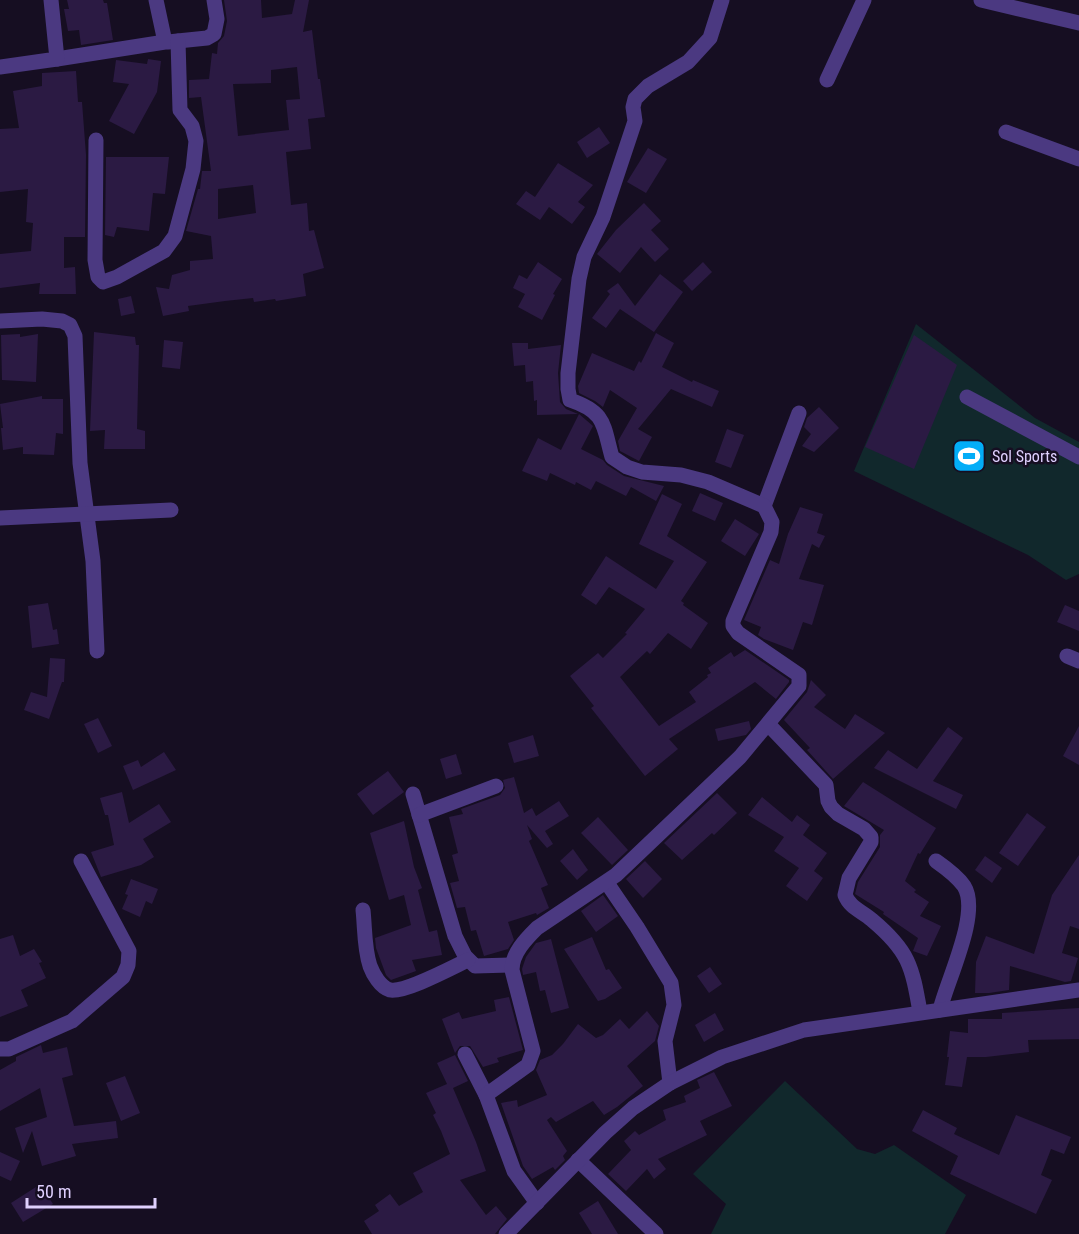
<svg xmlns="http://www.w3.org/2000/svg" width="1079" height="1234" viewBox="0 0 1079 1234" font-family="'Roboto Condensed',sans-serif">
	<rect width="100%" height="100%" fill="#160e22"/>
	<g fill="#11282c">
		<path d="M916 324 1035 418 1079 442V574L1066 580 1028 555 854 471Z"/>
		<path d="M785 1081 857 1149 875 1154 894 1145 966 1195 945 1234H711L726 1204 693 1174Z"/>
	</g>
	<g fill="#2b1a43" fill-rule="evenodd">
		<path d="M67 0H103L104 3H107L113 40 81 45 79 30 68 31 64 9H69Z"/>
		<path d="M224 0H261L262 18 292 14 295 0H309L303 32 312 30 318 79H320L325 117 308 119 311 149 286 152 291 205 307 203 309 231 314 230 324 268 303 274 306 296 276 301 275 299 254 302 253 298 225 301 188 306 189 311 163 316 156 287 169 289 172 275 190 270V261L213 259 211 236 186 231 198 189H200L202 171H211L201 97 189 98V80L209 79 212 53 217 54 218 43 224 36 227 21ZM297 67 300 99 286 100 289 130 238 136 233 84 271 83V70ZM253 185 256 213 218 219V189Z"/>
		<path d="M148 59 161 61 157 92 134 134 109 121 129 84 113 82 116 60 147 64Z"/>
		<path d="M76 71 78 102H82L86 155 85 237H64V268L75 267 76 294H39L40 283 0 288V254L31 251 33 223 26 222 28 189 0 192V129L19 128 13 91 42 86V73Z"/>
		<path d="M599 127 610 143 587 158 577 142Z"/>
		<path d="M648 148 667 159 646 193 627 182Z"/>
		<path d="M106 157H169L165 194 153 193 149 231 117 227 114 237 105 235Z"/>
		<path d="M558 163 593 185 578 202 585 207 572 224 549 207 540 220 516 204 526 191 535 197Z"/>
		<path d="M644 203 661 221 651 230 669 249 655 262 641 247 620 273 597 254 616 230Z"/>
		<path d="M538 262 562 279 553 294 555 295 542 320 518 307 525 294 513 288 519 275 527 279Z"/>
		<path d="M703 262 712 272 692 291 683 281Z"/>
		<path d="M660 274 683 292 654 332 620 309 606 328 592 318 610 294 607 291 618 283 635 306Z"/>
		<path d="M131 296 135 313 121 316 118 299Z"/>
		<path d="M94 332 135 337 136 345H139L137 429 145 431V449H104L105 430 90 431Z"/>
		<path d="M656 333 674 343 662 367 692 382 693 380 719 391 712 407 671 389 638 429 652 437 639 461 620 451 618 441 637 408 610 390 603 407 595 401 579 393 578 386 592 353 634 371 639 361 641 363Z"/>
		<path d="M20 334V337L38 334 36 382 2 380 1 335Z"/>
		<path d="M914 335 957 365 914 469 865 447Z"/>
		<path d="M164 340 183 342 180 369 162 367Z"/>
		<path d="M512 343H528V349L561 345 558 373 560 402 566 409 578 414 537 415V400L534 401 533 381 526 382 525 365 514 366Z"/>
		<path d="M42 396V399H63V434L56 433 54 455 23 454V447L3 450 1 428H3L0 404Z"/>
		<path d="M819 407 839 428 814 452 802 446 811 434 804 427 807 418Z"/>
		<path d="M579 414 593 426 581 449 603 460 607 465 624 476 664 486 656 501 631 487 626 496 596 481 591 490 576 482 575 485 550 473 547 481 522 471 538 438 561 450Z"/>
		<path d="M727 429 744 435 731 468 715 462Z"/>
		<path d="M700 493 723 503 715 521 692 511Z"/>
		<path d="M662 494 682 504 667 536 707 562 681 601 684 603 683 605 708 623 691 649 668 633 650 654 647 651 620 677 659 726 696 702 689 692 708 677 707 675 711 673 708 668 731 652 734 657 745 650 789 680V682L776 699 755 682 669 739 678 749 645 776 591 708 594 706 570 676 598 653 603 658 627 634 625 633 645 609 609 587 596 605 581 595 606 556 656 589 674 561 639 544Z"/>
		<path d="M800 507 823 514 817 533 825 536 819 548 812 544 799 579 824 585 812 625 803 622 793 650 764 639 758 635 761 627 744 620 770 560 779 564 788 534Z"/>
		<path d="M735 519 759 534 745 556 721 541Z"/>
		<path d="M48 603 53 630 57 629 59 644 32 648 28 606Z"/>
		<path d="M1065 605 1079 611V631L1057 622Z"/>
		<path d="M50 658 65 659 64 682H62L49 719 24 710 31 692 47 697Z"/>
		<path d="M811 680 826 695 814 707 845 729 855 714 885 733 833 779 807 750 810 748 784 720 807 692Z"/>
		<path d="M98 718 112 746 98 753 84 724Z"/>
		<path d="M749 721 751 729 746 735 718 741 715 729Z"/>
		<path d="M1079 726V765L1063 756Z"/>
		<path d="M948 727 963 738 933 781 963 795 956 809 874 768 888 750 917 769Z"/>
		<path d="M533 735 539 756 514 763 508 743Z"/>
		<path d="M164 752 176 770 133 790 123 766 138 760 141 767Z"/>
		<path d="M456 754 462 774 446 779 440 759Z"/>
		<path d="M388 771 404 792 373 815 357 794Z"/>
		<path d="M514 777 524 813 532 808 536 816 559 801 569 816 545 831 553 844 547 848 527 825 532 839 529 841 548 885 541 888 549 908 537 915 536 913 508 922 514 940 508 949 484 956 476 930 471 931 465 907 457 908 450 883 459 881 452 855 458 853 449 817 463 814 461 809 500 795 505 788 503 780Z"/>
		<path d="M863 782 936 828 920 854 918 853 905 881 916 890 914 892 929 902 920 916 941 926 927 956 913 951 918 938 883 914 884 912 855 894 858 882 880 847V835L884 830 844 806Z"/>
		<path d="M122 792 129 823 159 804 171 822 143 839 154 857 141 865 101 877 91 852 114 845 108 815H105L100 798Z"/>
		<path d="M717 793 737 813 714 835 712 833 682 860 664 843Z"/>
		<path d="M762 797 792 822 797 815 810 825 803 835 827 853 814 871 823 878 807 901 786 886 799 868 774 851 784 837 748 815Z"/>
		<path d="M1027 813 1046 827 1018 866 999 853Z"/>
		<path d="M598 817 628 850 612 865 581 833Z"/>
		<path d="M404 821 414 867 422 888 418 890 429 932 437 930 442 955 412 960 416 971 391 980 386 975 376 948 375 938 411 925 404 895 389 900 370 833Z"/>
		<path d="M573 849 588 870 577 880 560 861Z"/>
		<path d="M1079 855V929L1070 926 1062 953 1078 958 1071 981 1065 982 1010 966 1009 990 989 993H975L976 962 986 936 1034 954 1052 895Z"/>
		<path d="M985 856 1002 868 992 883 975 870Z"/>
		<path d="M645 861 662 879 643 898 626 879Z"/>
		<path d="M131 879 158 889 152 904 146 901 140 917 122 909 128 895 125 894Z"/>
		<path d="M603 895 618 916 596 932 581 911Z"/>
		<path d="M13 935 20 956 34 949 42 962 39 963 46 978 21 990 28 1006 0 1017V939Z"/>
		<path d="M592 937 606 970 609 969 622 988 605 999 598 1001 564 949Z"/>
		<path d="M551 939 569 1008 551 1013 545 990 540 991 536 972 523 975 522 969 526 957 536 943Z"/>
		<path d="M710 967 722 984 709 993 697 976Z"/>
		<path d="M509 997 523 1050 497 1058 499 1062 483 1067 470 1046H460L455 1053 442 1019 459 1012 462 1019 496 1011 494 1000Z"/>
		<path d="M1079 1008V1039L1028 1040 1029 1052 986 1057H967L962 1087 945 1085 949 1057H947L950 1031 968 1033V1019H1002V1013Z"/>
		<path d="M647 1011 659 1026 655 1041 627 1066 643 1086 617 1107 604 1115 593 1101 556 1122 551 1117 547 1120 567 1151 563 1156 565 1160 555 1170 553 1167 532 1179 523 1166 501 1103 517 1100 518 1107 547 1095 536 1070 540 1060 552 1055 563 1044 578 1024 596 1038 603 1035 620 1019 629 1029Z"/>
		<path d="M715 1013 724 1030 704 1042 695 1025Z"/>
		<path d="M41 1045 43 1053 67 1047 73 1075 62 1078 74 1126 116 1121 118 1138 72 1144 76 1156 42 1166 32 1131 23 1153 15 1128 47 1117 40 1088 0 1111V1070L16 1061V1057Z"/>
		<path d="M455 1055 468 1081 453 1088 476 1142 486 1171 460 1180 486 1215 496 1206 507 1219 495 1234H372L364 1221 379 1211 375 1205 390 1194 399 1206 423 1192 413 1173 450 1154 441 1131 433 1115 436 1113 426 1093 447 1084 437 1063Z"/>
		<path d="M714 1072 732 1106 700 1121 707 1135 658 1159 666 1169 654 1179 647 1169 626 1191 608 1174 631 1150 624 1141 635 1131 639 1135 666 1120 663 1110 686 1102 684 1096 700 1088 697 1080Z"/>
		<path d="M125 1076 140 1113 121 1121 106 1083Z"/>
		<path d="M923 1110 957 1128 954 1134 999 1155 1016 1115 1071 1137 1064 1154 1051 1149 1041 1175 1052 1180 1036 1214 950 1174 958 1156 912 1131Z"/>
		<path d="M0 1152 20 1161 11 1181 0 1176Z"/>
		<path d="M36 1187H42L53 1204 23 1222 11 1203Z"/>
		<path d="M598 1201 618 1234H592L579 1213Z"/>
	</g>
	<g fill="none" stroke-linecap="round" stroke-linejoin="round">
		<g stroke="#4b3981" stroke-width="15">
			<path d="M981 0 1079 23"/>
			<path d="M168 42 207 38 214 34 217 19 214 0"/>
			<path d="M57 59 165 42 156 0"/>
			<path d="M0 67 57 59 51 0"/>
			<path d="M827 80 864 0"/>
			<path d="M1006 132 1079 159"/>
			<path d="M96 140 95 260 98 277 103 282 117 277 164 251 175 236 193 169 196 141 192 126 180 110 178 41"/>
			<path d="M0 321 42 319 62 321 70 325 75 336 80 463 93 561 97 651"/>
			<path d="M967 397 1079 457"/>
			<path d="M764 506 799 413"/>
			<path d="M0 518 171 510"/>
			<path d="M1067 656 1079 661"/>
			<path d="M768 724 826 785 828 801 831 807 838 814 864 829 871 837V842L849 878 845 895C850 908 862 911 872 920 909 951 912 966 920 1012"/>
			<path d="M413 794 455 936 465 956 475 966 512 965"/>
			<path d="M419 815 496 786"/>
			<path d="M936 861C946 868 957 876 964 886 981 913 947 980 940 1010"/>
			<path d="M607 883 637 927 671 983 674 1005 665 1041 670 1083"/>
			<path d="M363 910C365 928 364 948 370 966 373 974 380 987 390 990 405 993 453 967 468 960"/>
			<path d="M0 1049H9L72 1021 123 977 128 965 129 951 81 861"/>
			<path d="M465 1054 486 1095"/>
			<path d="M578 1160 656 1234"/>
			<path d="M537 1203 514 1171 486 1095 528 1065 533 1051 512 970C512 953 526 939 537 928L616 875 740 757 799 686V675L738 633 733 626V621L771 532 772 522 764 506 708 482 681 475 642 472 627 467 612 457C603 425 606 412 570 400L568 389V373L579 279 584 257 603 217 635 121 633 107 635 99 648 86 688 62 710 38 722 0"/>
			<path d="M506 1234 605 1133 633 1108 670 1083 722 1057 804 1030 1079 990"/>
		</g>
	</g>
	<defs>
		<g id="stadium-square" transform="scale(1.725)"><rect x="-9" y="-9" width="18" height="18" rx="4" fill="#03adf7" stroke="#160e22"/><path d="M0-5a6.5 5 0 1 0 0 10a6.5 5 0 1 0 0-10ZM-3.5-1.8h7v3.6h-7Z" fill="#fff"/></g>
	</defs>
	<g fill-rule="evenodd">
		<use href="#stadium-square" x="969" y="456"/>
	</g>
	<g text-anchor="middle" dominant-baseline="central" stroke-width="5" stroke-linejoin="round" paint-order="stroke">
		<g font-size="16" fill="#dfd0fe" stroke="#160e22" text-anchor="start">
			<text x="992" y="456">Sol Sports</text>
		</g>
	</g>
	<path d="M27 1198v9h128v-9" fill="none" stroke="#dfd0fe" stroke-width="3"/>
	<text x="36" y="1198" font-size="18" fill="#dfd0fe" stroke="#160e22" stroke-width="4.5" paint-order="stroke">50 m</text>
</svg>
